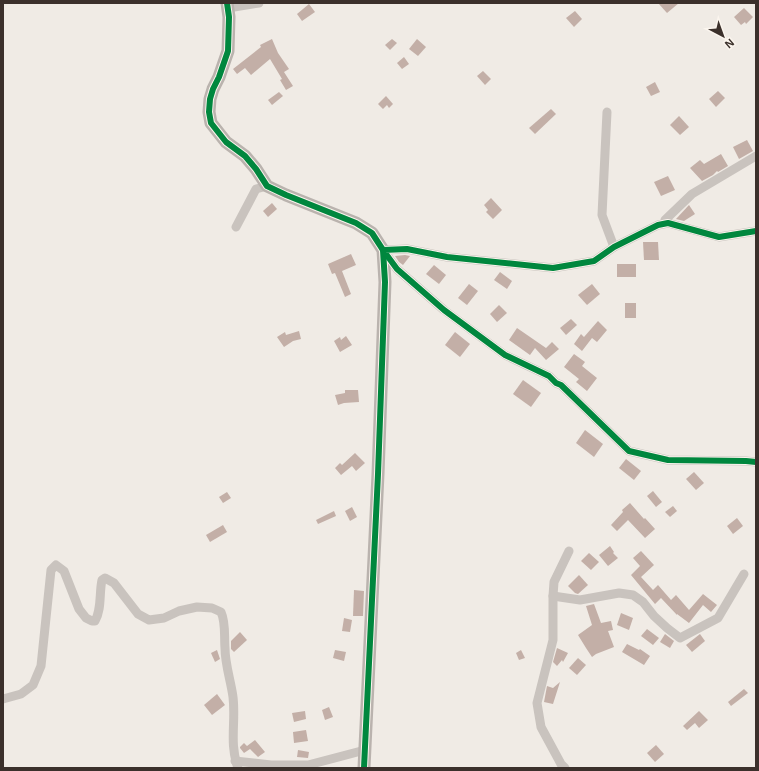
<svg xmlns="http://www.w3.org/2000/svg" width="759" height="771" viewBox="0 0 759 771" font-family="Arial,sans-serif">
	<rect width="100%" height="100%" fill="#f0ebe5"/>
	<g fill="#c3afa7">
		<path d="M658 3H679L667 13Z"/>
		<path d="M309 4 315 12 302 21 297 14Z"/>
		<path d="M744 8 753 17 746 24 745 22 741 25 734 17Z"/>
		<path d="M575 11 582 19 574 27 566 18Z"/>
		<path d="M272 39 278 53 289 69 284 72 293 86 286 90 280 80 282 79 270 59 251 75 245 68 237 74 233 69 261 47 260 45Z"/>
		<path d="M392 39 397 43 390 50 385 45Z"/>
		<path d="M417 39 426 47 418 56 409 49Z"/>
		<path d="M404 57 409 64 402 69 397 63Z"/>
		<path d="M483 71 491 79 485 85 477 76Z"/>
		<path d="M655 82 660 92 651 96 646 87Z"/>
		<path d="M718 91 725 98 716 107 709 99Z"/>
		<path d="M279 92 283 96 272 105 268 100Z"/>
		<path d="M386 96 393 104 389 108 387 105 383 109 378 104Z"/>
		<path d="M551 109 556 114 535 134 529 128Z"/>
		<path d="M679 116 689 127 680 135 670 125Z"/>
		<path d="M747 140 753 151 739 159 733 147Z"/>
		<path d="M721 154 728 166 718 172 717 171 713 175 702 181 690 168 700 160 704 164Z"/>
		<path d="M668 176 675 190 661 196 654 182Z"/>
		<path d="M491 198 502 210 493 219 486 212 488 210 484 205Z"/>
		<path d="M272 203 277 209 268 217 263 211Z"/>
		<path d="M689 205 695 214 684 221 676 219Z"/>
		<path d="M643 242H658L659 260H644Z"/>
		<path d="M351 254 356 265 342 271 351 294 345 297 335 273 332 274 328 264Z"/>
		<path d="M405 255 410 256 403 265 399 262 395 256Z"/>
		<rect x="617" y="264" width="19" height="13"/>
		<path d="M434 265 446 275 439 284 426 274Z"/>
		<path d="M500 272 512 281 507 289 494 280Z"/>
		<path d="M469 284 478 291 467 305 458 298Z"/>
		<path d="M592 284 600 294 587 305 578 295Z"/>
		<rect x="625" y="303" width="11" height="15"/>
		<path d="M499 305 507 313 497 322 490 314Z"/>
		<path d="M571 319 577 325 566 335 560 328Z"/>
		<path d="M598 321 607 330 597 342 592 338 582 351 574 344 581 334 584 337Z"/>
		<path d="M517 328 546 348 552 342 559 349 546 360 535 348 530 355 509 340Z"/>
		<path d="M299 331 301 339 293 341 284 347 277 337 285 332 286 335Z"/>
		<path d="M455 332 470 344 460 357 445 345Z"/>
		<path d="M346 336 352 345 340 352 334 341 340 337 341 340Z"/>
		<path d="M574 354 585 362 582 366 597 378 587 391 576 382 579 379 564 367Z"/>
		<path d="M523 380 541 393 531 407 513 394Z"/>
		<path d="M345 390H358L359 402 344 403 338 405 335 395 345 393Z"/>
		<path d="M585 430 603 444 594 457 576 443Z"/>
		<path d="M355 453 365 463 356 471 352 466 341 475 335 468 340 463 342 465Z"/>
		<path d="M626 459 641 471 634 480 619 468Z"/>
		<path d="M694 472 704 483 696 490 686 479Z"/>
		<path d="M653 491 662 502 656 507 647 496Z"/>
		<path d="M227 492 231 498 223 503 219 497Z"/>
		<path d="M630 503 644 519 645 518 655 529 645 538 628 520 617 531 611 525 623 512 622 510Z"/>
		<path d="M673 506 677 511 670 517 665 512Z"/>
		<path d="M352 507 357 517 350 521 345 511Z"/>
		<path d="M334 511 336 516 318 524 316 520Z"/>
		<path d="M737 518 743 526 733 534 727 526Z"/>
		<path d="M223 525 227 532 210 542 206 535Z"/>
		<path d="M610 546 614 552 613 553 618 558 608 566 599 555Z"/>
		<path d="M641 551 654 565 641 577 653 590 658 585 671 600 676 595 689 610 703 594 717 605 711 612 703 605 689 623 677 614V615L661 598 655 604 631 575 640 566 633 558Z"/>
		<path d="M589 553 599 562 591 570 581 561Z"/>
		<path d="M579 575 588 585 578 594 575 593 568 586Z"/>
		<path d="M354 590 364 591 363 616H353Z"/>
		<path d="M594 604 601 623 611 621 613 630 608 631 614 647 596 654 592 657 586 648 578 635 592 625 586 606Z"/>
		<path d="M621 613 633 618 629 630 617 625Z"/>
		<path d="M344 618 352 620 350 632 342 631Z"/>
		<path d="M647 629 659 638 653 645 641 636Z"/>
		<path d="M240 632 247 640 234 652 231 649V641Z"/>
		<path d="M665 634 674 641 670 648 660 642Z"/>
		<path d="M700 634 705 641 692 652 686 645Z"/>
		<path d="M627 644 639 650 640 649 650 656 644 665 622 652Z"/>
		<path d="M557 648 568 653 563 662 562 660 557 666 553 662Z"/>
		<path d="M217 650 220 659 215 662 211 653Z"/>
		<path d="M335 650 346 652 344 661 333 658Z"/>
		<path d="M521 650 525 658 519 660 516 653Z"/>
		<path d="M578 658 586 665 577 675 569 668Z"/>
		<path d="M560 682 553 704 544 702 547 686 553 688Z"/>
		<path d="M744 689 748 693 731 706 728 702Z"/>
		<path d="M217 694 225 705 212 715 204 705Z"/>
		<path d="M329 707 333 717 325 720 322 710Z"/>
		<path d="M305 711 306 719 294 722 292 713Z"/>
		<path d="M699 711 708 720 699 728 695 723 687 730 683 726Z"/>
		<path d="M306 730 308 741 294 743 293 732Z"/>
		<path d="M255 740 265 752 258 757 250 749 244 753 240 748V747L244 743 247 746Z"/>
		<path d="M656 745 664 754 655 762 647 753Z"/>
		<path d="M298 750 309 752 308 758 297 757Z"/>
	</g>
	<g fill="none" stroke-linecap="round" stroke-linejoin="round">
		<g stroke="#c9c3be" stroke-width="9">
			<path d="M228 8 259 3"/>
			<path d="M607 112 602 215 614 247"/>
			<path d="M668 223 665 220 692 194 756 156"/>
			<path d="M236 227 256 189 267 186"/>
			<path d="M756 231 719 237 668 223 658 225 614 247 594 261 553 268 447 257 407 249 383 250 397 269 444 310 505 355 549 376 556 383 561 385 629 451 668 460 746 461 756 462"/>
			<path d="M553 596 580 600 619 593 633 595 643 602 654 616 667 628 680 638 718 618 744 574"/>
			<path d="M3 699 21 694 33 685 41 666 51 570 56 565 64 571 79 609 86 618 92 621H95C102 609 99 593 102 580L105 578 114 583 138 614 149 620 164 618 179 611 197 607 212 608 221 612C226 623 224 636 225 648 225 665 231 681 233 697 236 722 229 743 238 768"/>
			<path d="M235 761 271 765H308L365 750"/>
			<path d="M565 768 561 764 541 727 537 703 553 640V596L554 582 569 551"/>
		</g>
		<path stroke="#bab3ae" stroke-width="13" d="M227 3 229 17 228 51 219 77 213 89 210 99 209 112 211 123 226 142 245 156 256 169 267 186 286 195 356 223 372 233 383 250 385 282 378 474 364 768"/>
		<g stroke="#fbf5ee" stroke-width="8">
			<g id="cycleway">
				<path d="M227 3 229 17 228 51 219 77 213 89 210 99 209 112 211 123 226 142 245 156 256 169 267 186 286 195 356 223 372 233 383 250 385 282 378 474 364 768"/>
				<path d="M756 231 719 237 668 223 658 225 614 247 594 261 553 268 447 257 407 249 383 250 397 269 444 310 505 355 549 376 556 383 561 385 629 451 668 460 746 461 756 462"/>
			</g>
		</g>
		<use href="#cycleway" stroke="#00873e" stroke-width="6"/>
	</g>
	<rect width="759" height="771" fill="none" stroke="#3b302b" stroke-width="8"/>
	<g transform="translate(723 36) rotate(139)" stroke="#fbf5ee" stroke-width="3" paint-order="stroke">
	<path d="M0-3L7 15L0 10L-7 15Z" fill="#3b302b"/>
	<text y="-6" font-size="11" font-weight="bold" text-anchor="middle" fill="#3b302b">N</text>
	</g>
</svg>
